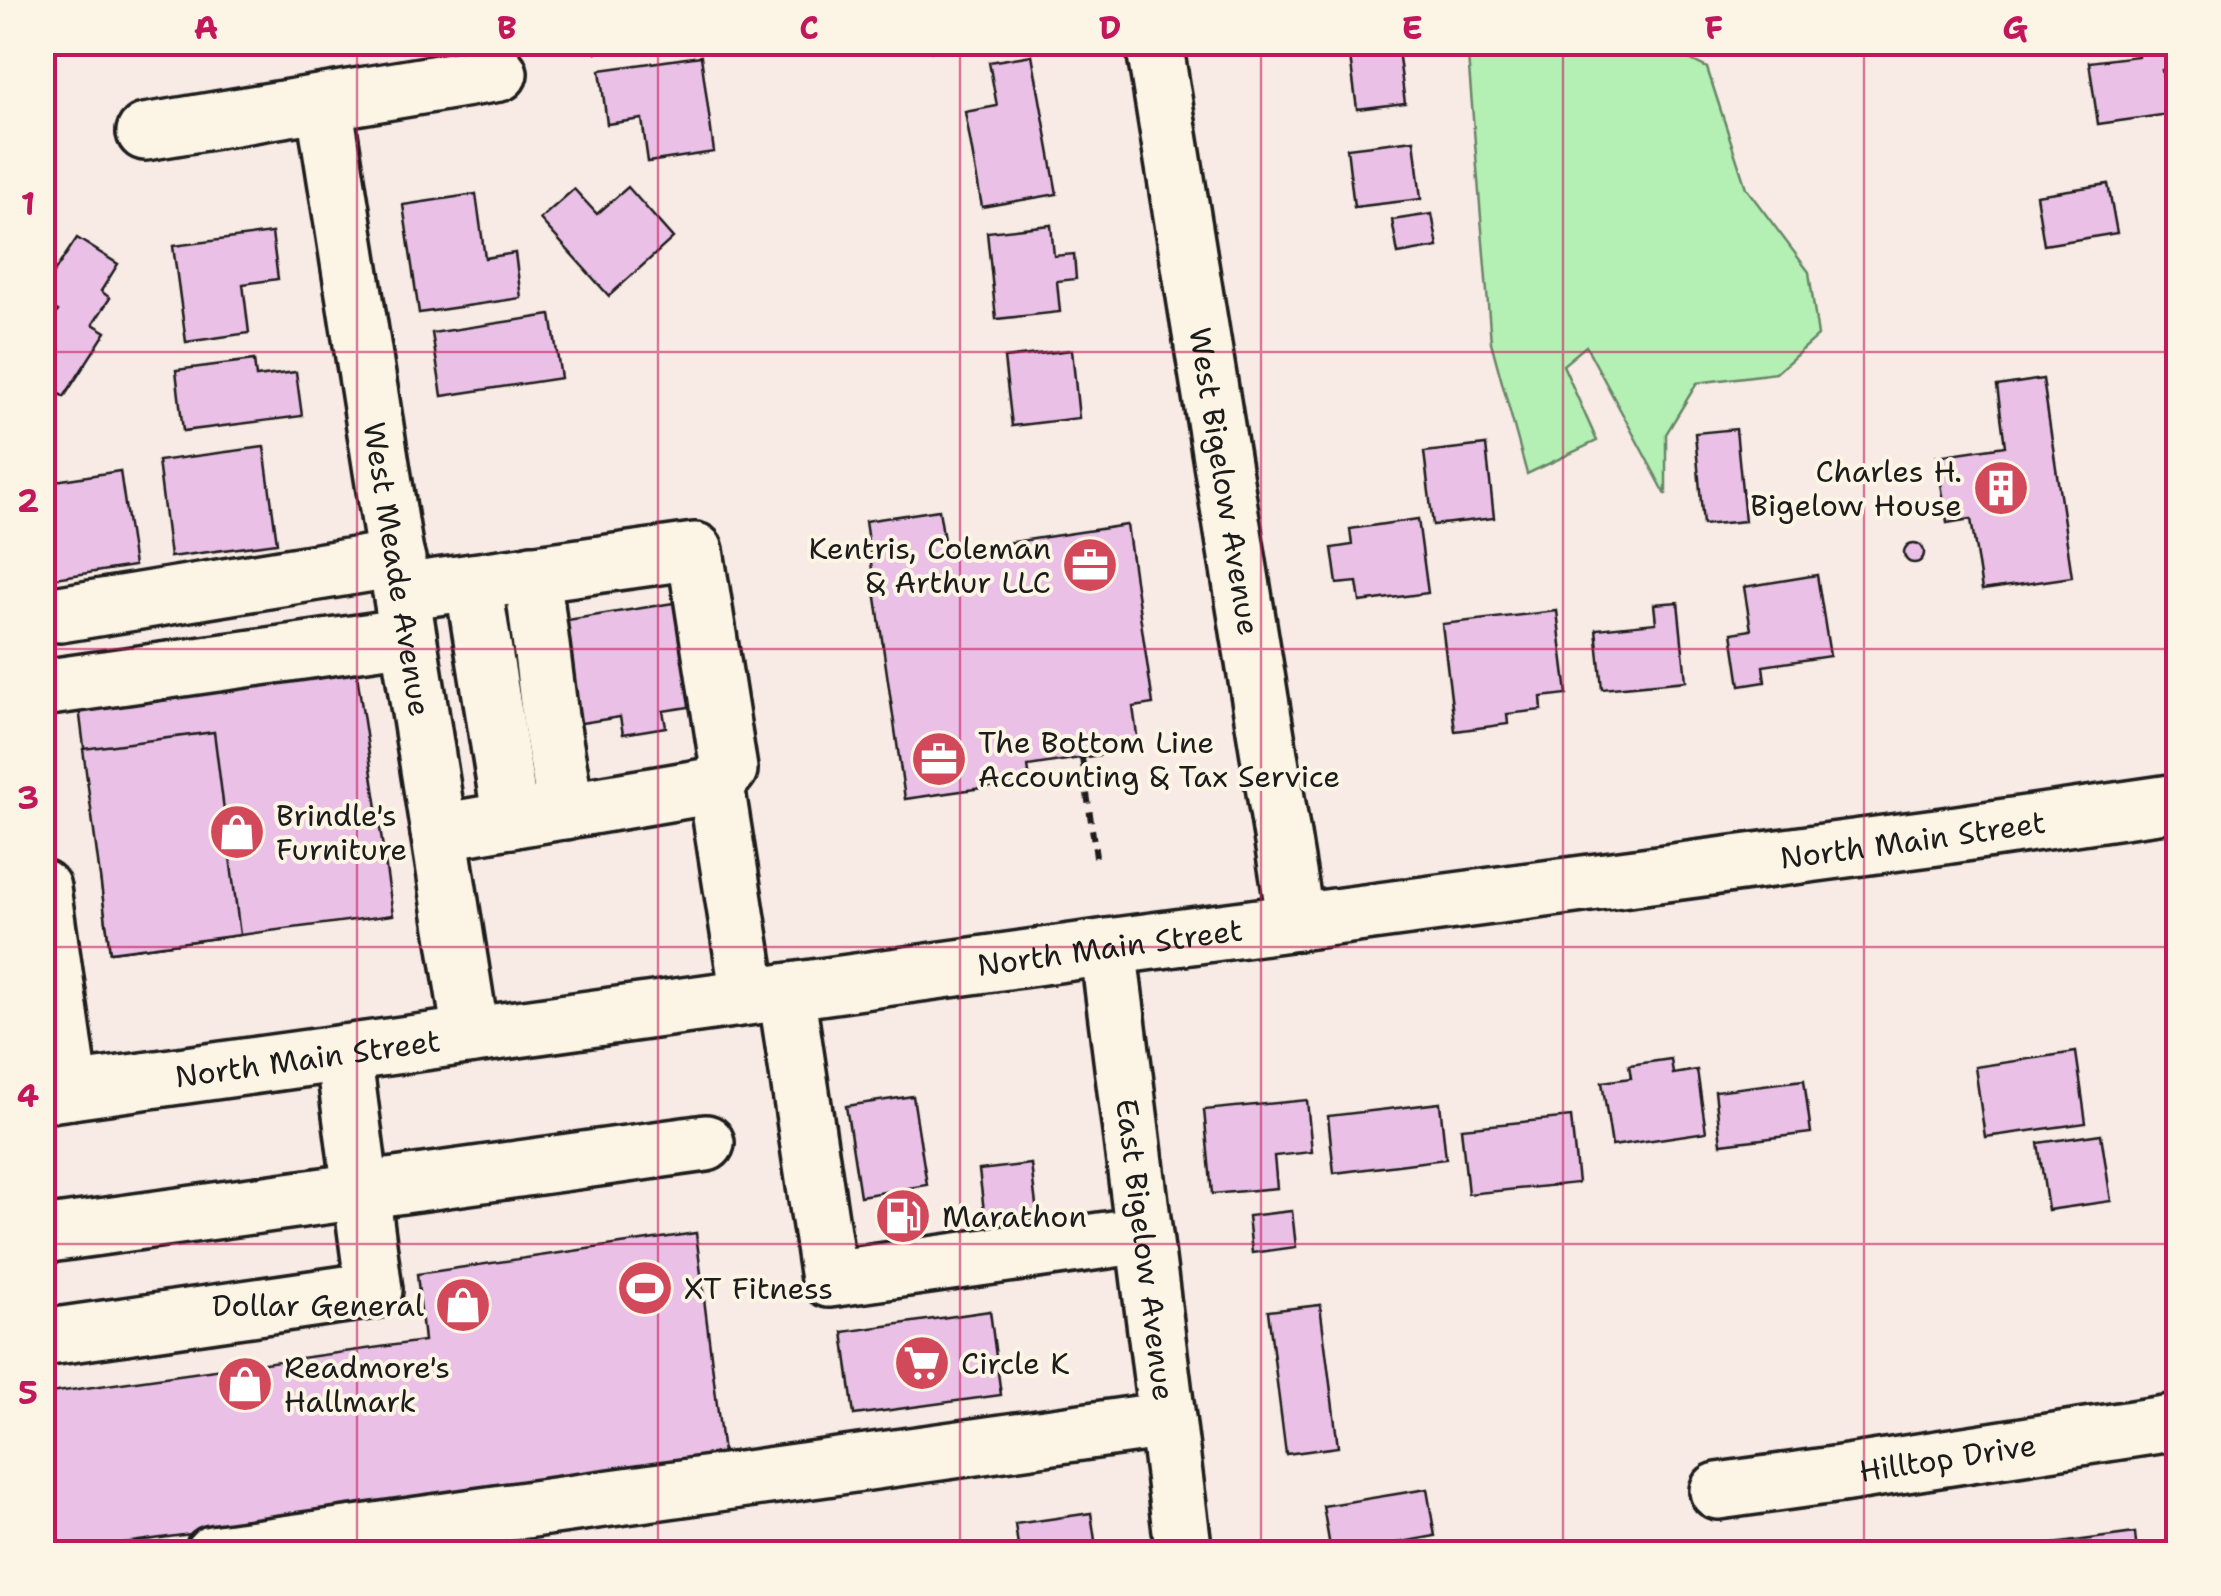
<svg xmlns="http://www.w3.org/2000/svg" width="2221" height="1596" viewBox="0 0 2221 1596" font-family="'Shantell Sans',sans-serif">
	<rect width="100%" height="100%" fill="#f8eae5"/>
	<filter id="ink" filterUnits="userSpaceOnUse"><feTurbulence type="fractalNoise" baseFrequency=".01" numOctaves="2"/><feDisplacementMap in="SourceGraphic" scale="20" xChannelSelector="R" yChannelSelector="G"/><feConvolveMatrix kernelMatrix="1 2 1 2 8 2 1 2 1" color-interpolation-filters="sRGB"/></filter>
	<g filter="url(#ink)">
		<path fill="#b4efb4" stroke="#688668" stroke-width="2.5" d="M1467 43H1657L1707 68 1746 188 1809 272 1818 336 1776 373 1697 383 1666 434V495L1586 346 1563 365 1597 441 1527 474 1491 342Z"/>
		<g fill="#eac0e6" stroke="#1c1c1c" stroke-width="2.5">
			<path d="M592 42H620L596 53Z"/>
			<path d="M930 42H989L931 51Z"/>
			<path d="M1348 42H1397L1405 103 1357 109Z"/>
			<path d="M2136 42H2178V67L2162 70 2169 114 2098 124 2089 62 2138 56Z"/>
			<path d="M1032 55 1057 194 982 207 965 112 997 106 989 62Z"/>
			<path d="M701 56 714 152 648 162 642 119 607 124 600 70Z"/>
			<path d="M1414 140 1421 199 1354 207 1347 148Z"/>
			<path d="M2108 184 2117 233 2044 245 2036 195Z"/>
			<path d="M628 187 673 238 609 296 540 219 574 189 597 214Z"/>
			<path d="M476 194 485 258 515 253 521 298 419 313 403 205Z"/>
			<path d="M1432 214 1438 247 1398 254 1392 220Z"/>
			<path d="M1051 225 1054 256 1074 254 1076 279 1057 281 1060 312 996 319 987 232Z"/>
			<path d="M272 233 278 279 243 284 249 333 186 342 173 246Z"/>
			<path d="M77 238 118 264 101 291 110 298 93 324 106 332 64 397 42 382V334L58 311 42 301V290Z"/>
			<path d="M551 315 561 378 442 396 432 333Z"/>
			<path d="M1072 350 1079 418 1012 426 1004 358Z"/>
			<path d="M254 360 256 377 296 372 302 416 183 431 176 370Z"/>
			<path d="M2043 379 2072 577 1982 590 1971 519 1947 523 1937 456 2005 446 1997 386Z"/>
			<path d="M1736 429 1745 521 1703 525 1695 433Z"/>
			<path d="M1486 445 1494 518 1433 525 1424 452Z"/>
			<path d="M264 447 277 543 170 557 158 461Z"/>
			<path d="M120 471 134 566 42 580V483Z"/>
			<path d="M939 510 946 552 1127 525 1153 704 1133 707 1139 749 1028 766 1030 781 905 799 865 521Z"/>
			<path d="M1418 519 1428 593 1360 602 1357 582 1337 584 1332 548 1352 545 1350 529Z"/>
			<circle cx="1914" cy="553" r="10"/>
			<path d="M1817 575 1830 656 1763 666 1765 682 1740 686 1732 633 1751 630 1744 587Z"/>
			<path d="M692 600 708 704 663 711 666 727 623 734 620 717 569 725 482 728 475 683 562 669 555 622Z"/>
			<path d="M1678 602 1686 681 1602 689 1596 629 1656 623 1654 604Z"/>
			<path d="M1557 611 1567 694 1541 697 1542 710 1507 714 1508 724 1455 731 1442 624Z"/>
			<path d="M355 661 393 915 110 952 78 700Z"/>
			<path d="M214 732 240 935 110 952 83 749Z"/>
			<path d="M2076 1052 2086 1123 1985 1137 1975 1067Z"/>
			<path d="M1671 1059 1673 1074 1697 1070 1706 1132 1612 1146 1602 1082 1631 1078 1629 1065Z"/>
			<path d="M1804 1080 1811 1133 1721 1144 1715 1091Z"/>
			<path d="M913 1096 927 1185 860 1196 846 1106Z"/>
			<path d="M1307 1100 1312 1152 1274 1156 1277 1188 1212 1194 1204 1110Z"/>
			<path d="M1440 1103 1446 1159 1334 1173 1328 1116Z"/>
			<path d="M1571 1117 1578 1183 1468 1194 1461 1128Z"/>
			<path d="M2101 1134 2111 1201 2048 1210 2038 1143Z"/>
			<path d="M1031 1164 1040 1238 988 1244 979 1170Z"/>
			<path d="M1292 1211 1296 1247 1252 1253 1248 1216Z"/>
			<path d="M696 1233 724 1462 42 1554V1394L424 1341 417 1274Z"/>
			<path d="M1320 1305 1338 1447 1286 1454 1268 1311Z"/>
			<path d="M990 1311 1001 1395 854 1415 843 1332Z"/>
			<path d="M1427 1489 1435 1536 1391 1544 1392 1554H1292L1330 1547 1323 1506Z"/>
			<path d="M1091 1513 1097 1554H1019L1015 1524Z"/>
			<path d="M2135 1533 2137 1554H2016L2015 1549Z"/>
		</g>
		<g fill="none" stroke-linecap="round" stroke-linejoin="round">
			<g stroke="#1c1c1c" stroke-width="62">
				<g id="minor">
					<path id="s1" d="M324 103 471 1035"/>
					<path d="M145 132 499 73"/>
					<path d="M532 573 550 717 566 811"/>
					<path d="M473 582 511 820"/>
					<path d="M401 592 695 551 729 769 716 785 749 996"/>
					<path d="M60 614 397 559"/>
					<path d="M42 688 408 636"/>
					<path d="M439 832 716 785"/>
					<path d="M42 888 71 1091"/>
					<path d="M786 992 829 1279 1143 1235"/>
					<path d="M42 1235 706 1143"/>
					<path d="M42 1338 374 1290 343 1053"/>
					<path id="s2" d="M1718 1491 1841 1474 2178 1422"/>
					<path d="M212 1554 1167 1420"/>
				</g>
			</g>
			<g stroke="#1c1c1c" stroke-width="62">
				<g id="major">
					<path id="s3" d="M1154 42 1296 922"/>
					<path id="s4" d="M1108 947 1184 1554"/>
					<path id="s5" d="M42 1095 1108 947 1937 837 2178 802"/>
				</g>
			</g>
			<path stroke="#1c1c1c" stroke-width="6" stroke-dasharray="10 8" stroke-linecap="butt" d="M1082 758 1097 864"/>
			<use href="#minor" stroke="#fcf5e5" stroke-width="55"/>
			<use href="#major" stroke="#fcf5e5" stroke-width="55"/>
		</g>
	</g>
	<path fill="none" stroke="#c2185b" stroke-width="2.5" stroke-opacity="0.55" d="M357 42V1554M658 42V1554M960 42V1554M1261 42V1554M1563 42V1554M1864 42V1554M42 352H2178M42 649H2178M42 947H2178M42 1244H2178"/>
	<defs>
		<g id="building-disc" transform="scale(2.875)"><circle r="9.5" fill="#d1495b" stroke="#fcf5e5"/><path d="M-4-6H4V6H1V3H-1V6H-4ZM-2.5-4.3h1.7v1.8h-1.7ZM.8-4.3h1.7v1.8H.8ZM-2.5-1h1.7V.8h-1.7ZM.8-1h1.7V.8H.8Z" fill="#fff"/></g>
		<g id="office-disc" transform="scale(2.875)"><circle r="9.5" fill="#d1495b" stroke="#fcf5e5"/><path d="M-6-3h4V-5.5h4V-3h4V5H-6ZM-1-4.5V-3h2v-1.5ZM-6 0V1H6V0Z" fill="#fff"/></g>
		<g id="shop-disc" transform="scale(2.875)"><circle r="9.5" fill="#d1495b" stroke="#fcf5e5"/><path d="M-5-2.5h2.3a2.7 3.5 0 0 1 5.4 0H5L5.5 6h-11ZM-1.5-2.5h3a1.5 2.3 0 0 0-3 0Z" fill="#fff"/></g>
		<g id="fuel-disc" transform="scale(2.875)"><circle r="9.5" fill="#d1495b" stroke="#fcf5e5"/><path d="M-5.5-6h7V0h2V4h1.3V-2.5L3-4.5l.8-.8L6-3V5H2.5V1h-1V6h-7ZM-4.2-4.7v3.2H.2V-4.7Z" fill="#fff"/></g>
		<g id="stadium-disc" transform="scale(2.875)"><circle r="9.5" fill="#d1495b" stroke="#fcf5e5"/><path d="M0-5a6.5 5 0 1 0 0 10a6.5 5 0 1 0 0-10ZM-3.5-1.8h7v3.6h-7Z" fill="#fff"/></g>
		<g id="supermarket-disc" transform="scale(2.875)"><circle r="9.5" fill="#d1495b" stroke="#fcf5e5"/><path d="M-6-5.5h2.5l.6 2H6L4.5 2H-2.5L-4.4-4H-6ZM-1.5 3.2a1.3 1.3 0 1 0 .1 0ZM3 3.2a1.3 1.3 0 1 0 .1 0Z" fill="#fff"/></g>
	</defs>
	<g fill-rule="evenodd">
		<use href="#building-disc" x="2001" y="488"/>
		<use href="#office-disc" x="1090" y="565"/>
		<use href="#office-disc" x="939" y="759"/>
		<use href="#shop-disc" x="237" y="832"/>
		<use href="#fuel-disc" x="903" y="1216"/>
		<use href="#stadium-disc" x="645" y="1288"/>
		<use href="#shop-disc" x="463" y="1305"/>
		<use href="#supermarket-disc" x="922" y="1363"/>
		<use href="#shop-disc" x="245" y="1384"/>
	</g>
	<g text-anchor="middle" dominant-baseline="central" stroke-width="8" stroke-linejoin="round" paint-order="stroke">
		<g font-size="30" fill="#1c1c1c" stroke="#fcf5e5" text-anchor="start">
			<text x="1962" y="471" text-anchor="end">Charles H.<tspan x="1962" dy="34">Bigelow House</tspan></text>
			<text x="1051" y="548" text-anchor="end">Kentris, Coleman<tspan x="1051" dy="34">&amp; Arthur LLC</tspan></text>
			<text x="978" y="742">The Bottom Line<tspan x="978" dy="34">Accounting &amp; Tax Service</tspan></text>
			<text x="276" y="815">Brindle's<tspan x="276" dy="34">Furniture</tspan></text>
			<text x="942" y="1216">Marathon</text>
			<text x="684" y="1288">XT Fitness</text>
			<text x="424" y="1305" text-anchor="end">Dollar General</text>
			<text x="961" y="1363">Circle K</text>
			<text x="284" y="1367">Readmore's<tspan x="284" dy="34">Hallmark</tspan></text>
		</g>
		<g font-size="30" fill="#1c1c1c" stroke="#fcf5e5">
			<text stroke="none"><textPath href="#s3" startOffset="445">West Bigelow Avenue</textPath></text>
			<text stroke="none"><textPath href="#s1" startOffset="472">West Meade Avenue</textPath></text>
			<text stroke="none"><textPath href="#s5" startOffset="1888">North Main Street</textPath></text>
			<text stroke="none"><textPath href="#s5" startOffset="1078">North Main Street</textPath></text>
			<text stroke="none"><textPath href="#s5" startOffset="268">North Main Street</textPath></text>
			<text stroke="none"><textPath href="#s4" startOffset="305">East Bigelow Avenue</textPath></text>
			<text stroke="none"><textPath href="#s2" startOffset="232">Hilltop Drive</textPath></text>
		</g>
	</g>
	<rect width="2221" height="1596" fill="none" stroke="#fcf5e5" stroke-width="110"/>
	<rect x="55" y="55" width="2111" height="1486" fill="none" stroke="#c2185b" stroke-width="4"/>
	<g font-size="32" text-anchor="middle" font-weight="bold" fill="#c2185b">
		<text x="206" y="39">A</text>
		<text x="507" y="39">B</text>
		<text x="809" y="39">C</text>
		<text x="1110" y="39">D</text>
		<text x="1412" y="39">E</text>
		<text x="1714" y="39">F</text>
		<text x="2015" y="39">G</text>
		<text x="28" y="215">1</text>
		<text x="28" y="512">2</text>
		<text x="28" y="809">3</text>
		<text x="28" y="1107">4</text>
		<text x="28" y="1404">5</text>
	</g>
</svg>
